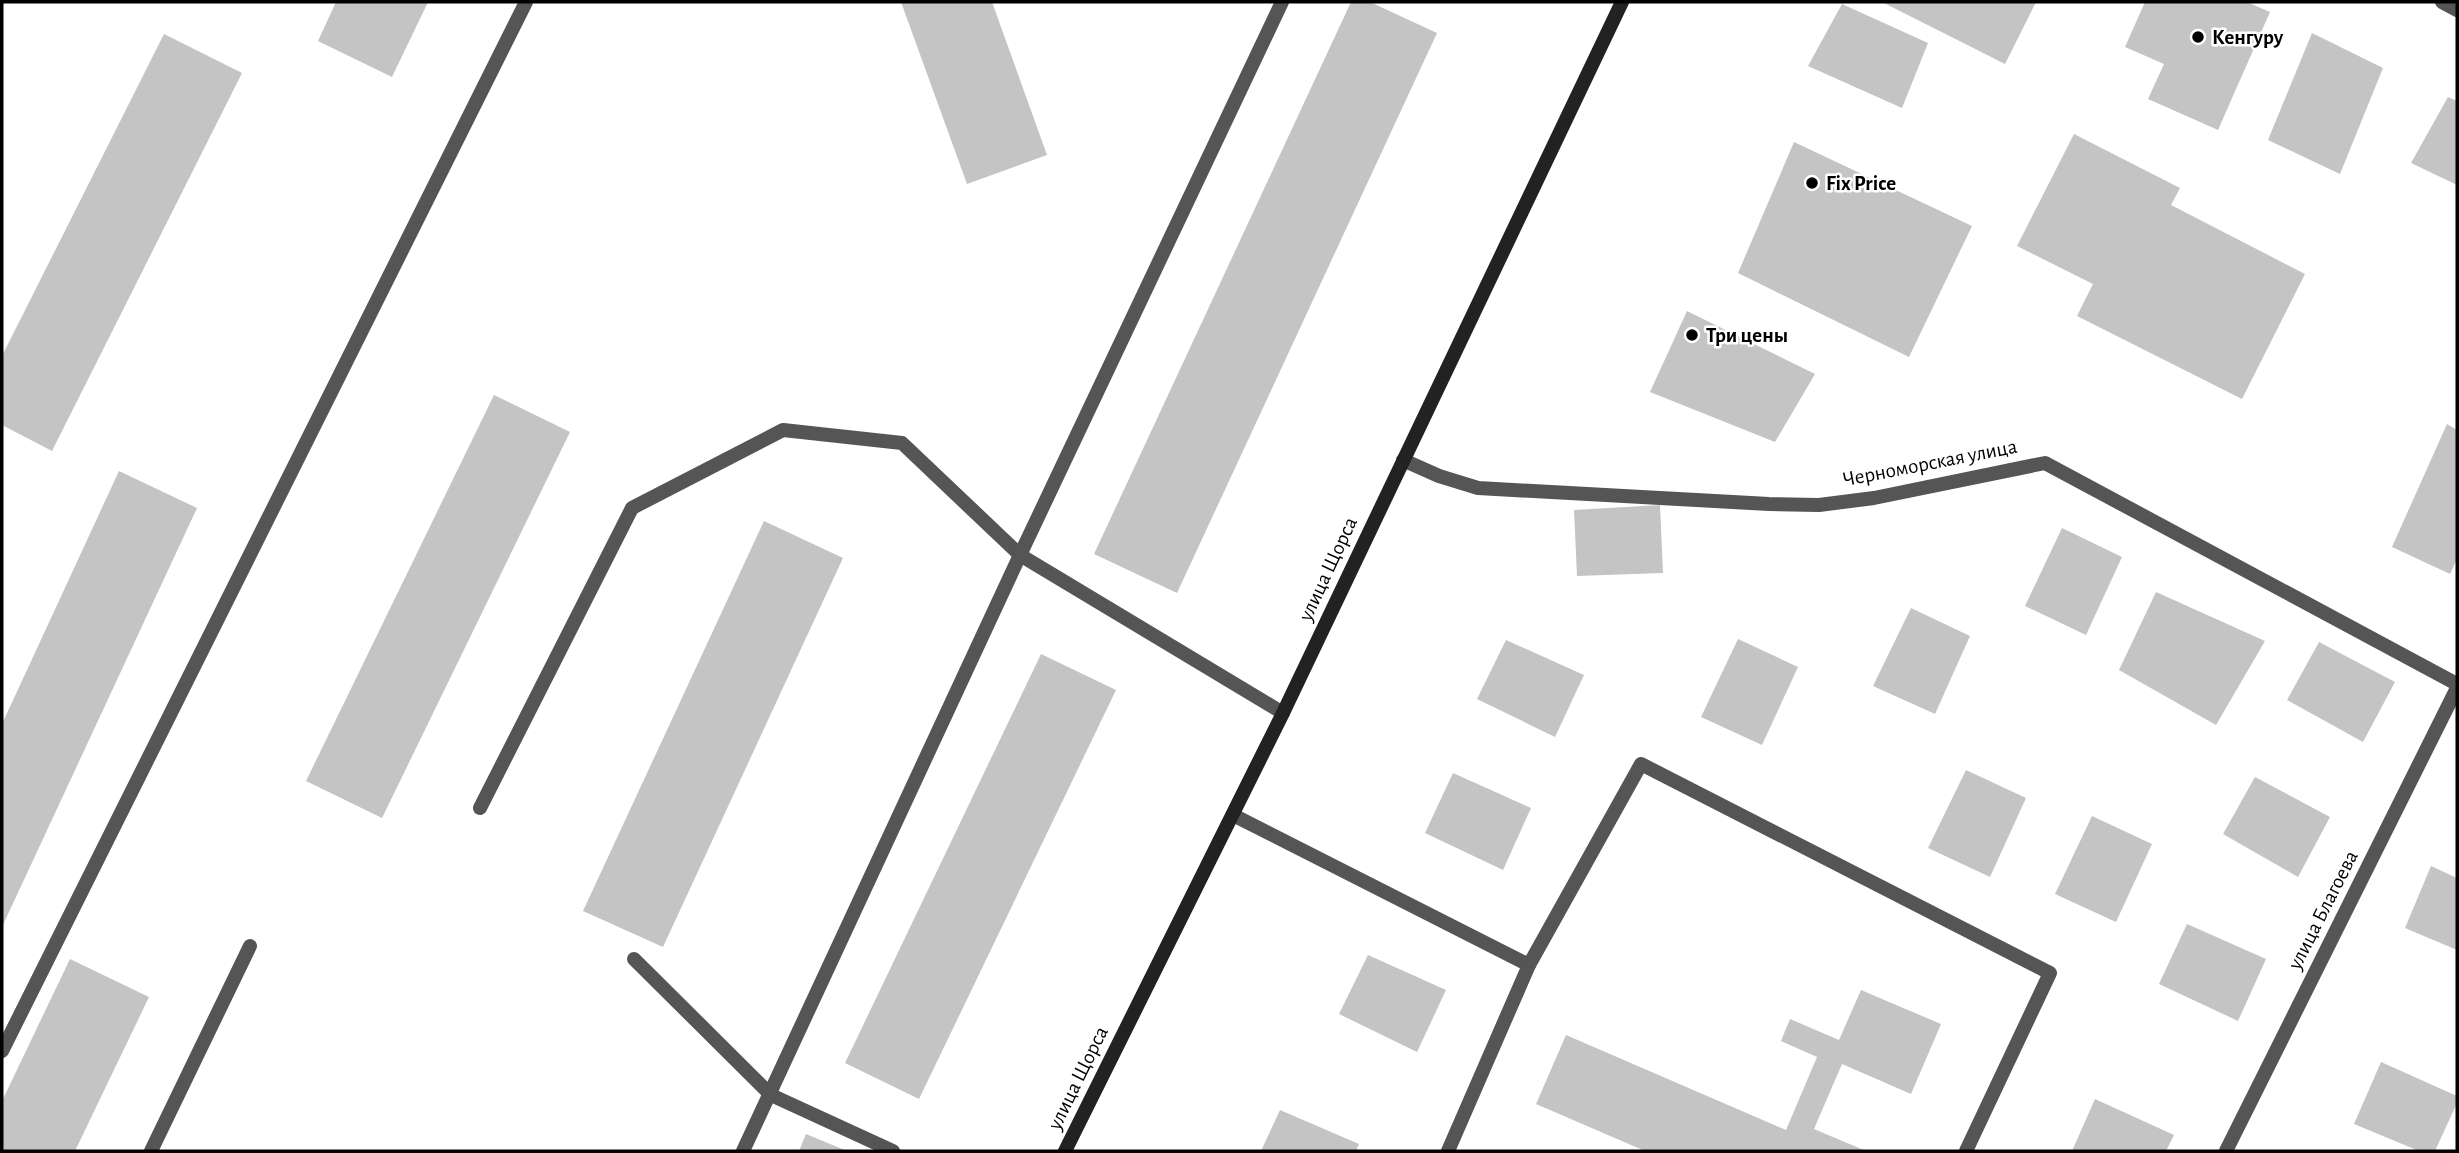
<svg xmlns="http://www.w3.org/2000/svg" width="2459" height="1153" viewBox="0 0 2459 1153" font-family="'Alegreya Sans',sans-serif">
	<rect width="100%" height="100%" fill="#fff"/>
	<g fill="#c4c4c4">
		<path d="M336 2H428L392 77 318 41Z"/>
		<path d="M901 2H992L1047 155 967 184Z"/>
		<path d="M1351 2H1370L1437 33 1177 593 1094 554Z"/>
		<path d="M1882 2H2036L2005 64Z"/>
		<path d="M2145 2H2247L2270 12 2218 130 2148 99 2164 64 2125 47Z"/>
		<path d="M1842 4 1928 43 1902 108 1808 66Z"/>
		<path d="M2312 33 2383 68 2340 174 2268 140Z"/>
		<path d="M164 34 242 73 52 451 2 425V356Z"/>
		<path d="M2448 97 2457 101V185L2411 163Z"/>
		<path d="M2074 134 2180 188 2171 205 2305 274 2242 399 2077 316 2093 284 2017 246Z"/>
		<path d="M1794 142 1972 226 1909 357 1738 273Z"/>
		<path d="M1687 311 1815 374 1775 442 1650 392Z"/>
		<path d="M494 395 570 432 382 818 306 781Z"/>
		<path d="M2447 424 2457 430V559L2450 574 2392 547Z"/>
		<path d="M119 471 197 508 2 927V724Z"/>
		<path d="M1660 505 1663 573 1577 576 1574 510Z"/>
		<path d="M764 521 843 558 663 947 583 911Z"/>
		<path d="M2062 528 2122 557 2086 635 2025 606Z"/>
		<path d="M2156 592 2265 641 2216 725 2119 670Z"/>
		<path d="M1911 608 1970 636 1935 714 1873 686Z"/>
		<path d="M1738 639 1798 667 1762 745 1701 717Z"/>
		<path d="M1506 640 1584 675 1555 737 1477 699Z"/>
		<path d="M2319 642 2395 682 2363 742 2287 700Z"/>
		<path d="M1041 654 1116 690 919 1099 845 1063Z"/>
		<path d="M1966 770 2026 798 1990 877 1928 848Z"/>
		<path d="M1453 773 1531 808 1503 870 1425 833Z"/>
		<path d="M2255 777 2330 817 2298 877 2223 834Z"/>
		<path d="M2092 816 2152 844 2116 922 2055 894Z"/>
		<path d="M2431 866 2457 878V950L2405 928Z"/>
		<path d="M2187 924 2266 959 2238 1021 2159 984Z"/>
		<path d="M1368 955 1446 990 1417 1052 1339 1014Z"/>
		<path d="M70 959 149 997 75 1151H2V1101Z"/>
		<path d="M1861 990 1941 1024 1911 1094 1842 1064 1814 1129 1866 1151H1645L1536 1104 1566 1035 1786 1130 1817 1057 1781 1041 1790 1019 1839 1040Z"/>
		<path d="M2381 1062 2457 1096V1103L2435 1151H2419L2354 1124Z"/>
		<path d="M2095 1099 2174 1135 2166 1151H2072Z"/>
		<path d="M1280 1110 1359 1144 1356 1151H1261Z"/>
		<path d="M806 1134 847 1151H799Z"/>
	</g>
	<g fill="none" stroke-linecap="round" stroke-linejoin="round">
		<g stroke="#555" stroke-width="14">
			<path d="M480 808 632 508 783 430 902 443 1020 555 1283 713"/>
			<path d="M1233 815 1529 965 1448 1151"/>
			<path d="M634 959 771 1095 893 1151"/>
			<path d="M1529 965 1641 764 2050 973 1966 1151"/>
			<path d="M2 1051 526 2"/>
			<path d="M151 1151 250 946"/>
			<path d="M743 1151 1020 555 1282 2"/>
		</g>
		<g stroke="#555" stroke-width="14">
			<path d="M2442 2 2457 10"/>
			<path d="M1403 460 1439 476 1478 488 1769 504 1819 505 1874 498 2045 463 2457 684"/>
			<path d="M2226 1151 2457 688"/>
		</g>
		<path stroke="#222" stroke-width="14" d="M1065 1151 1283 713 1622 2"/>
	</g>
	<g fill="#000" stroke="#fff" stroke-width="2.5">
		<circle cx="2198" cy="37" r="7"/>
		<circle cx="1812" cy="183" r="7"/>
		<circle cx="1692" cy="335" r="7"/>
	</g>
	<g text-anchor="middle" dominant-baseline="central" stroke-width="5" stroke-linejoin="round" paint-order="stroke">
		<g font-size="21" font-weight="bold" fill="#000" stroke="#fff" text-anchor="start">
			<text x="2212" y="37">Кенгуру</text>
			<text x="1826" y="183">Fix Price</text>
			<text x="1706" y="335">Три цены</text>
		</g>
		<g font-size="21" fill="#000" stroke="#fff">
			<text transform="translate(1930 463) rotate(-11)">Черноморская улица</text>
			<text transform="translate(1328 569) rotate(-65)">улица Щорса</text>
			<text transform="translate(2323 910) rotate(-63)">улица Благоева</text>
			<text transform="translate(1078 1078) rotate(-64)">улица Щорса</text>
		</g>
	</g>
	<rect width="2459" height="1153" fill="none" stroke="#000000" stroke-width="7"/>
</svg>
